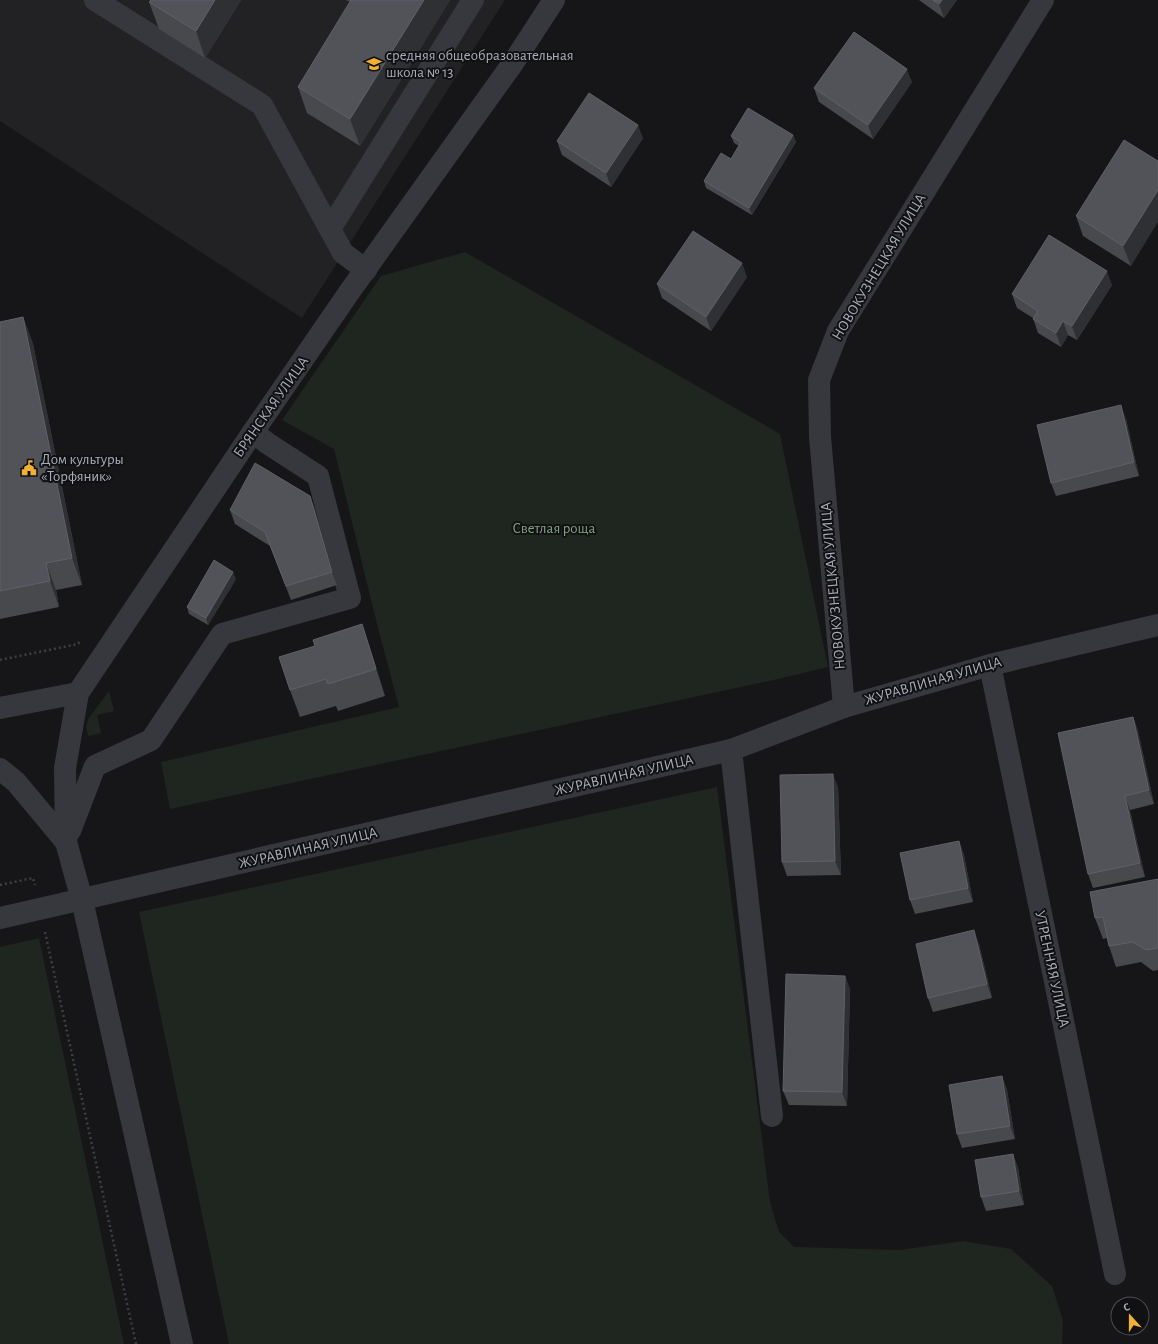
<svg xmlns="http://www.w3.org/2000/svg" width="1158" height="1344" viewBox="0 0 1158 1344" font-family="'Alegreya Sans',sans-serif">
	<rect width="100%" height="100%" fill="#161618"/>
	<path fill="#222225" d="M0 0H505L302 318 0 121Z"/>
	<g fill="#1e261f">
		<path d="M465 252 780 434 828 667 778 679 170 809 161 762 399 707 379 632 334 449 282 420 381 276Z"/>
		<path d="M109 691 114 711 97 715 101 733 88 736 86 727 88 719Z"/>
		<path d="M717 787 770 1202 779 1232 794 1247 900 1250 963 1241 1011 1249 1052 1286 1063 1320 1062 1344H229L139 912Z"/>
		<path d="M39 938 124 1344H0V947Z"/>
	</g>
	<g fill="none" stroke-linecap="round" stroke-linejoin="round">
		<g stroke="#3d3f44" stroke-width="2.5" stroke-dasharray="2 3" stroke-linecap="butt">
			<path d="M0 660 78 644 80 641"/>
			<path d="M0 885 33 878 35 885"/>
			<path d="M45 932 136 1344"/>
		</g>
		<g stroke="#37383d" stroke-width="22">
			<path d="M95 0 262 105 343 253 366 270"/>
			<path d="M330 229 473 0"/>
			<path d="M990 665 1115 1274"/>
			<path d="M844 707 820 437 819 380 838 331 1043 0"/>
			<path d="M0 708 78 693"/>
			<path d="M731 750 772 1116"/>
			<path d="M0 769 16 782 66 842"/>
			<path d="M70 831 95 766 151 740 222 634 350 598 318 476 267 443 253 432"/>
			<path d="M0 918 731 750 844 707 990 665 1158 625"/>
			<path d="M182 1344 82 900 66 842 65 768 78 693 253 432 350 291 513 63 554 0"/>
		</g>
	</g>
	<g fill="#47494d">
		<path d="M151 0H241L205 58 159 29 149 2Z"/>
		<path d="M346 0H450L360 146 307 113 298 87 350 2Z"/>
		<path d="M919 0H957L944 18Z"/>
		<path d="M912 82 873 139 819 102 814 88Z"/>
		<path d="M793 135 796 142 752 215 706 188 704 181 731 159 739 146 734 143 731 136Z"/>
		<path d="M643 138 611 187 562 155 557 141Z"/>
		<path d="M1158 161 1131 266 1083 236 1076 216Z"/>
		<path d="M747 277 711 331 662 298 657 284Z"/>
		<path d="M1112 285 1077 340 1068 335 1061 347 1038 333 1033 318 1017 308 1012 294Z"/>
		<path d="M23 317 33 344 82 585 56 590 59 607 0 619V322Z"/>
		<path d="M1126 419 1139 476 1056 496 1051 483Z"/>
		<path d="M310 496 315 510 337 585 291 600 270 546 235 524 230 510Z"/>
		<path d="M236 579 208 625 189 614 187 607Z"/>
		<path d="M362 624 371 651 385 696 338 711 336 706 300 717 290 690 315 646Z"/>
		<path d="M1133 717 1138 731 1154 804 1130 810 1145 877 1093 888 1088 874Z"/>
		<path d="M838 787 841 875 787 876 782 862Z"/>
		<path d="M959 841 964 855 973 902 915 914 910 900Z"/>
		<path d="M1158 879V970L1153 971 1141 962 1116 967 1109 946 1107 938 1103 939 1095 918Z"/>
		<path d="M979 944 992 998 933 1012 928 998Z"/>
		<path d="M845 976 850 990 847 1106 789 1105 783 1091Z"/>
		<path d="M1002 1076 1007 1090 1015 1139 962 1148 957 1134Z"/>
		<path d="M1013 1154 1018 1168 1024 1205 986 1211 981 1197Z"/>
	</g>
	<g fill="#2f3033">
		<path d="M215 0H241L205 58 196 31Z"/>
		<path d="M424 0H450L360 146 350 119Z"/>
		<path d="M942 0H957L944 18 939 4Z"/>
		<path d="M907 69 912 82 873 139 868 125Z"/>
		<path d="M638 125 643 138 611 187 606 173Z"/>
		<path d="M793 135 796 142 752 215 749 208Z"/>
		<path d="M1158 190V222L1131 266 1123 246Z"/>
		<path d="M742 263 747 277 711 331 706 317Z"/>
		<path d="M1107 271 1112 285 1077 340 1072 326Z"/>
		<path d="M23 317 33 344 82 585 72 558Z"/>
		<path d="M1063 321 1068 335 1061 347 1056 333Z"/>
		<path d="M1121 405 1126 419 1139 476 1134 462Z"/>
		<path d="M310 496 315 510 337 585 332 572Z"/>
		<path d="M46 563 56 590 59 607 50 581Z"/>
		<path d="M233 572 236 579 208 625 206 618Z"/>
		<path d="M362 624 371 651 385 696 376 669Z"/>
		<path d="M1133 717 1138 731 1154 804 1149 790Z"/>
		<path d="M833 774 838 787 841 875 835 861Z"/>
		<path d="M1125 796 1130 810 1145 877 1140 863Z"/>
		<path d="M959 841 964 855 973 902 968 888Z"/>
		<path d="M974 930 979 944 992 998 987 984Z"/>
		<path d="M845 976 850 990 847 1106 842 1092Z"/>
		<path d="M1002 1076 1007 1090 1015 1139 1010 1126Z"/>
		<path d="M1013 1154 1018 1168 1024 1205 1019 1191Z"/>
	</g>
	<g fill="#525359" stroke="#5f6168">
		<path d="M151 0H215L196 31 149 2Z"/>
		<path d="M351 0H424L350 119 298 87Z"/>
		<path d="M933 0H942L939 4Z"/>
		<path d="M854 32 907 69 868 125 814 88Z"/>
		<path d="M589 93 638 125 606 173 557 141Z"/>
		<path d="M748 108 793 135 749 208 704 181 721 153 731 159 741 142 731 136Z"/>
		<path d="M1124 140 1158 161V190L1123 246 1076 216Z"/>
		<path d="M693 231 742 263 706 317 657 284Z"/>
		<path d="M1049 235 1107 271 1072 326 1063 321 1056 333 1033 319 1038 311 1012 294Z"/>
		<path d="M23 317 72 558 46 563 50 581 0 591V322Z"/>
		<path d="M1121 405 1134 462 1051 483 1037 425Z"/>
		<path d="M255 463 310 496 332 572 286 586 265 532 230 510Z"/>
		<path d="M214 560 233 572 206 618 187 607Z"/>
		<path d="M362 624 376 669 328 684 326 679 290 690 279 657 315 646 313 640Z"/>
		<path d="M1133 717 1149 790 1125 796 1140 863 1088 874 1058 733Z"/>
		<path d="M833 774 835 861 782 862 780 775Z"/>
		<path d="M959 841 968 888 910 900 900 853Z"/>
		<path d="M1158 879V948L1146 950 1133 942 1109 946 1103 917 1095 918 1090 892Z"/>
		<path d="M974 930 987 984 928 998 916 944Z"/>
		<path d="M786 974 845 976 842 1092 783 1091Z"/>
		<path d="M1002 1076 1010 1126 957 1134 949 1085Z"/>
		<path d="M1013 1154 1019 1191 981 1197 975 1160Z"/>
	</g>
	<defs>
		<g id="school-bare" transform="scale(1.2)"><path d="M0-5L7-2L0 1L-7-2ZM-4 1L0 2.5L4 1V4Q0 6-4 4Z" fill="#f2b134" stroke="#111113" stroke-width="2.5" paint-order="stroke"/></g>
		<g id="civic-bare" transform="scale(1.2)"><path d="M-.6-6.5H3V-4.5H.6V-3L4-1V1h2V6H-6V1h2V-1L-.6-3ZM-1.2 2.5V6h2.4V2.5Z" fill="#f2b134" stroke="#111113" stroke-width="2.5" paint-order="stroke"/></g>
	</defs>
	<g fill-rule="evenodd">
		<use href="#school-bare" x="374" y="64"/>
		<use href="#civic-bare" x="29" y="468"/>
	</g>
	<g text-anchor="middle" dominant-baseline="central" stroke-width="4" stroke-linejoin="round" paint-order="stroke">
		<g font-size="15" fill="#a8adb8" stroke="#111113" text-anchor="start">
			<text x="386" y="55">средняя общеобразовательная<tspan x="386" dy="17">школа № 13</tspan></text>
			<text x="41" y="459">Дом культуры<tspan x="41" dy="17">«Торфяник»</tspan></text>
		</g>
		<g font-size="15" fill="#a8adb8" stroke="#111113">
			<text transform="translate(879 267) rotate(-59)">НОВОКУЗНЕЦКАЯ УЛИЦА</text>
			<text transform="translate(271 407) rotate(-55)">БРЯНСКАЯ УЛИЦА</text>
			<text transform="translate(833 586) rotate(-95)">НОВОКУЗНЕЦКАЯ УЛИЦА</text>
			<text transform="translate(933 681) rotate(-16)">ЖУРАВЛИНАЯ УЛИЦА</text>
			<text transform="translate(624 775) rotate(-13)">ЖУРАВЛИНАЯ УЛИЦА</text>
			<text transform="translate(308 848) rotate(-13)">ЖУРАВЛИНАЯ УЛИЦА</text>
			<text transform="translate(1052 969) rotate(78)">УТРЕННЯЯ УЛИЦА</text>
		</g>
		<g font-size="15" fill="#7fa381" stroke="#111113">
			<text x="554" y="528">Светлая роща</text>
		</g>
	</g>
	<g transform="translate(1130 1316) rotate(339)"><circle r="19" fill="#111113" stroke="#4d4f55"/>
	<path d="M0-3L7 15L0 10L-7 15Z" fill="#f2b134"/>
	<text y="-6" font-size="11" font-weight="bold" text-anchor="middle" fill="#a8adb8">С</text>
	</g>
</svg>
